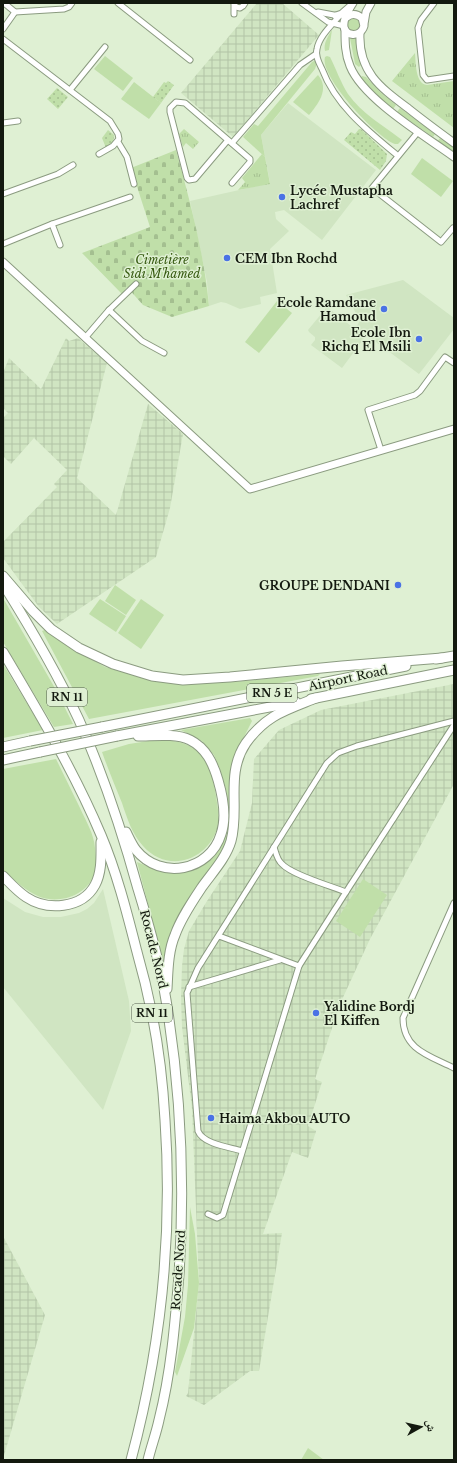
<svg xmlns="http://www.w3.org/2000/svg" width="457" height="1463" viewBox="0 0 457 1463" font-family="'Libre Baskerville','Noto Naskh Arabic',serif">
	<defs>
		<pattern id="industrial-grid" width="8" height="8" patternUnits="userSpaceOnUse"><rect width="8" height="8" fill="#d0e5c2"/><path d="M0 4h8M4 0v8" fill="none" stroke="#b2c4a6"/></pattern>
		<pattern id="cemetery-stones" width="16" height="16" patternUnits="userSpaceOnUse"><rect width="16" height="16" fill="#c0dfa9"/><path d="M2 7V4a2 2 0 0 1 4 0v3zM10 15v-3a2 2 0 0 1 4 0v3z" fill="#a4bf90"/></pattern>
		<pattern id="park-tufts" width="24" height="20" patternUnits="userSpaceOnUse"><rect width="24" height="20" fill="#c0dfa9"/><path d="M3 7l-1-3M5 7V3M7 7l1-3M15 17l-1-3M17 17v-4M19 17l1-3" fill="none" stroke="#a4bf90"/></pattern>
		<pattern id="garden-dots" width="8" height="8" patternUnits="userSpaceOnUse"><rect width="8" height="8" fill="#c0dfa9"/><path d="M2 2h.1M6 6h.1" fill="none" stroke="#a4bf90" stroke-width="1.8" stroke-linecap="round"/></pattern>
	</defs>
	<rect width="100%" height="100%" fill="#dff0d3"/>
	<g fill="#d0e5c2">
		<path d="M288 103 376 170 322 240 284 210 275 212 276 219 289 231 270 249 277 293 260 297 261 304 240 309 226 303 221 302 209 306 207 282 190 201 270 183 261 135Z"/>
		<path d="M403 280 454 318V329L419 374 356 327 360 321 346 295Z"/>
		<path d="M327 307 365 337 342 368 311 345 315 340V337L309 332 308 330Z"/>
		<path d="M103 889 129 1001 131 1031 103 1110 3 987V898L25 912 43 917H61L79 913 87 909 94 903Z"/>
	</g>
	<g fill="url(#industrial-grid)">
		<path d="M257 3H282L319 35 233 137 181 93Z"/>
		<path d="M66 338 69 341 78 338 107 363 77 478 116 515 148 404 183 434 170 508 156 557 57 624 39 607 3 558V542L57 487 54 484 67 470 34 438 11 464 3 456V418L8 413 3 408V373L9 358 41 389Z"/>
		<path d="M454 684V784L370 939 340 1004 315 1079 322 1082 308 1126 316 1131 308 1158 292 1152 263 1234 282 1233 259 1371H250L204 1405 186 1396 188 1393 199 1283 192 1109 182 1027 181 997 182 966 184 949 189 931 207 901 240 851 252 803 254 759 279 730 321 710Z"/>
		<path d="M3 1236 45 1315 3 1459Z"/>
	</g>
	<g fill="#c0dfa9">
		<circle cx="354" cy="24" r="7"/>
		<path d="M332 30 329 50 325 51C323 44 328 36 332 30Z"/>
		<path d="M350 38 357 39 362 64 359 67 355 64Z"/>
		<path d="M105 56 133 78 123 91 94 69Z"/>
		<path d="M327 56 330 57C336 69 341 83 348 94 361 113 384 126 402 140L398 144H395C377 138 319 76 325 57Z"/>
		<path d="M316 60 317 63 315 69 261 135 265 157 243 137 254 124 258 126 312 62Z"/>
		<path d="M318 75C330 89 318 104 309 115L293 102 317 76Z"/>
		<path d="M362 76 366 77 380 92 396 105 393 109 376 96 361 78Z"/>
		<path d="M134 82 161 103 149 119 121 99Z"/>
		<path d="M400 108 435 134 433 137 397 112Z"/>
		<path d="M440 138 454 148V154L437 142Z"/>
		<path d="M422 158 453 181 441 197 411 174Z"/>
		<path d="M277 301 292 313 259 353 245 342Z"/>
		<path d="M115 585 136 600 126 615 105 601Z"/>
		<path d="M3 598 56 690 73 724 54 727 3 642Z"/>
		<path d="M100 599 126 616 116 632 89 614Z"/>
		<path d="M141 599 164 615 141 649 118 633Z"/>
		<path d="M47 629 70 647 105 667 152 680 176 683 233 682 320 674 318 676 89 719 42 631Z"/>
		<path d="M3 664 43 730 3 738Z"/>
		<path d="M250 718 252 721 239 747 228 834 223 849 215 863 181 911 173 931 165 965H164L137 862 161 872 175 873 191 869 214 854 228 809 226 789 219 767 214 755 202 741 181 730Z"/>
		<path d="M155 740C196 739 210 756 216 796 217 805 220 816 218 826 208 861 168 874 143 846 132 834 127 818 122 803 115 786 108 769 102 752L129 744Z"/>
		<path d="M56 759C64 775 72 792 80 808 86 821 94 834 95 848 96 856 97 868 94 875 86 896 59 904 40 897 26 891 14 880 3 870V769Z"/>
		<path d="M363 879 387 895 360 937 336 921Z"/>
		<path d="M190 1207 195 1234 199 1283 194 1328 177 1376 175 1372 185 1317 188 1285Z"/>
		<path d="M308 1448 324 1460H301Z"/>
	</g>
	<path fill="url(#cemetery-stones)" d="M176 150C190 201 204 253 209 306L172 317 143 305 127 287 122 294 82 253 150 227 131 168Z"/>
	<g fill="url(#park-tufts)">
		<path d="M415 53C416 62 415 84 427 85L454 81V128L392 81Z"/>
		<path d="M184 129 199 142 193 149 186 143 183 147 179 134Z"/>
		<path d="M262 154 265 157 270 184 238 190 245 182 242 178Z"/>
	</g>
	<g fill="url(#garden-dots)">
		<path d="M168 81 174 85 161 103 153 97 164 82 166 83Z"/>
		<path d="M57 88 68 97 58 109 47 99Z"/>
		<path d="M359 129H361L387 154 386 161 380 170 344 140 351 132 355 134Z"/>
		<path d="M108 130 114 135 113 145 106 148 102 138Z"/>
	</g>
	<g fill="none" stroke-linecap="round" stroke-linejoin="round">
		<g stroke="#8b9b80" stroke-width="7">
			<g id="street">
				<path d="M4 3 15 12 64 9 69 7 72 3"/>
				<path d="M118 3 190 60"/>
				<path d="M234 3 236 7 240 8 243 6 245 3"/>
				<path d="M234 3V14"/>
				<path d="M302 3 328 22 344 26"/>
				<path d="M434 3 421 20 418 28 423 75 427 80 454 76"/>
				<path d="M318 12 339 16"/>
				<path d="M341 14C333 24 319 36 317 49 315 56 319 63 322 69 336 106 368 131 397 155"/>
				<path d="M3 29 15 12"/>
				<path d="M3 39 110 121 118 134 119 139 113 146 99 154"/>
				<path d="M70 90 105 47"/>
				<path d="M3 123 18 121"/>
				<path d="M418 132 372 188 441 242 453 228 454 229"/>
				<path d="M228 140 195 179 189 180 187 178 170 112V108L176 102 185 103 228 140 250 159V162L232 183"/>
				<path d="M118 142 127 157 134 184"/>
				<path d="M232 143 300 65 316 54"/>
				<path d="M3 194 58 174 73 165"/>
				<path d="M52 224 60 245"/>
				<path d="M3 244 52 224 130 197"/>
				<path d="M109 310 142 341 164 353"/>
				<path d="M85 338 109 310 136 284"/>
				<path d="M381 450 368 410 415 395 420 391 445 357 454 363"/>
				<path d="M274 847C276 853 277 860 282 864 292 875 331 886 346 892"/>
				<path d="M454 903 403 1018C403 1050 430 1056 454 1068"/>
				<path d="M219 936 299 966"/>
				<path d="M189 987 280 960"/>
				<path d="M242 1151C229 1147 203 1144 198 1131L187 993 198 968 327 763 338 753 357 746 454 721"/>
				<path d="M208 1214 217 1218 223 1215 299 966 346 892 454 725"/>
			</g>
		</g>
		<g stroke="#8b9b80" stroke-width="9">
			<g id="secondary">
				<path d="M336 16 342 14 350 7"/>
				<path d="M347 17C352 13 357 14 362 18L364 26C360 39 342 36 344 23 344 19 350 7 353 3"/>
				<path d="M364 24 366 12 371 3"/>
				<path d="M345 30C345 42 345 54 350 66 363 99 425 136 454 157"/>
				<path d="M360 33C358 72 381 88 409 109 424 121 439 132 454 143"/>
				<path d="M3 262 250 489 454 429"/>
			</g>
		</g>
		<g stroke="#8b9b80" stroke-width="11">
			<g id="highway">
				<path d="M3 576 33 611 51 629 79 648 113 664 152 676 183 680 230 677 342 666 442 658"/>
				<path d="M3 584C30 627 57 673 79 720 103 774 122 831 138 889 149 925 160 963 166 1000 181 1091 185 1183 179 1275 175 1324 171 1373 159 1420 156 1434 151 1447 148 1460"/>
				<path d="M3 652C38 711 74 771 101 835 117 873 127 913 137 952 143 973 148 994 152 1014 159 1049 163 1085 165 1120 173 1235 161 1348 131 1460"/>
				<path d="M436 659 454 656"/>
				<path d="M311 699 454 670"/>
				<path d="M102 727 406 666"/>
				<path d="M117 736 296 702"/>
				<path d="M3 747 30 741"/>
				<path d="M3 760 40 752"/>
				<path d="M126 832C129 838 132 845 136 850 161 881 210 871 221 834 227 817 223 797 218 780 213 763 206 748 190 740 175 733 154 736 138 736"/>
				<path d="M3 876C10 883 17 891 26 897 47 911 82 909 95 885 102 872 101 856 101 842"/>
				<path d="M167 989C168 971 168 951 175 935 181 918 192 902 202 887 212 873 226 858 231 841 240 808 225 774 246 743 266 715 286 710 316 698"/>
			</g>
		</g>
		<use href="#street" stroke="#fff" stroke-width="5"/>
		<use href="#secondary" stroke="#fff" stroke-width="7"/>
		<use href="#highway" stroke="#fff" stroke-width="9"/>
		<g stroke="#8b9b80" stroke-width="11" stroke-linecap="butt">
			<g id="highway-bridge">
				<path d="M30 741 102 727"/>
				<path d="M40 752 117 736"/>
			</g>
		</g>
		<use href="#highway-bridge" stroke="#fff" stroke-width="9"/>
	</g>
	<g fill="#4a72e5" stroke="#dff0d3" stroke-width="1.5">
		<circle cx="282" cy="197" r="4"/>
		<circle cx="227" cy="258" r="4"/>
		<circle cx="384" cy="309" r="4"/>
		<circle cx="419" cy="339" r="4"/>
		<circle cx="398" cy="585" r="4"/>
		<circle cx="316" cy="1013" r="4"/>
		<circle cx="211" cy="1118" r="4"/>
	</g>
	<g text-anchor="middle" dominant-baseline="central" stroke-width="3" stroke-linejoin="round" paint-order="stroke">
		<g fill="#dff0d3" stroke="#505a4a" stroke-width="1">
			<rect x="247" y="684" width="50" height="18" rx="3"/>
			<rect x="47" y="688" width="40" height="18" rx="3"/>
			<rect x="132" y="1004" width="40" height="18" rx="3"/>
		</g>
		<g font-size="11" font-weight="bold" fill="#13190f">
			<text x="272" y="693">RN 5 E</text>
			<text x="67" y="697">RN 11</text>
			<text x="152" y="1013">RN 11</text>
		</g>
		<g font-size="12" font-weight="bold" fill="#13190f" stroke="#dff0d3" text-anchor="start">
			<text x="290" y="190">Lycée Mustapha<tspan x="290" dy="14">Lachref</tspan></text>
			<text x="235" y="258">CEM Ibn Rochd</text>
			<text x="376" y="302" text-anchor="end">Ecole Ramdane<tspan x="376" dy="14">Hamoud</tspan></text>
			<text x="411" y="332" text-anchor="end">Ecole Ibn<tspan x="411" dy="14">Richq El Msili</tspan></text>
			<text x="390" y="585" text-anchor="end">GROUPE DENDANI</text>
			<text x="324" y="1006">Yalidine Bordj<tspan x="324" dy="14">El Kiffen</tspan></text>
			<text x="219" y="1118">Haima Akbou AUTO</text>
		</g>
		<g font-size="12" font-style="italic" fill="#35590f" stroke="#dff0d3">
			<text x="162" y="259">Cimetière<tspan x="162" dy="14">Sidi M'hamed</tspan></text>
		</g>
		<g font-size="12" fill="#13190f" stroke="#dff0d3">
			<text transform="translate(348 678) rotate(-12)">Airport Road</text>
			<text transform="translate(154 949) rotate(76)">Rocade Nord</text>
			<text transform="translate(178 1270) rotate(-86)">Rocade Nord</text>
		</g>
	</g>
	<rect width="457" height="1463" fill="none" stroke="#13190f" stroke-width="8"/>
	<g transform="translate(421 1427) rotate(82)" stroke="#dff0d3" stroke-width="3" paint-order="stroke">
	<path d="M0-3L7 15L0 10L-7 15Z" fill="#13190f"/>
	<text y="-6" font-size="11" font-weight="bold" text-anchor="middle" fill="#13190f">ش</text>
	</g>
</svg>
